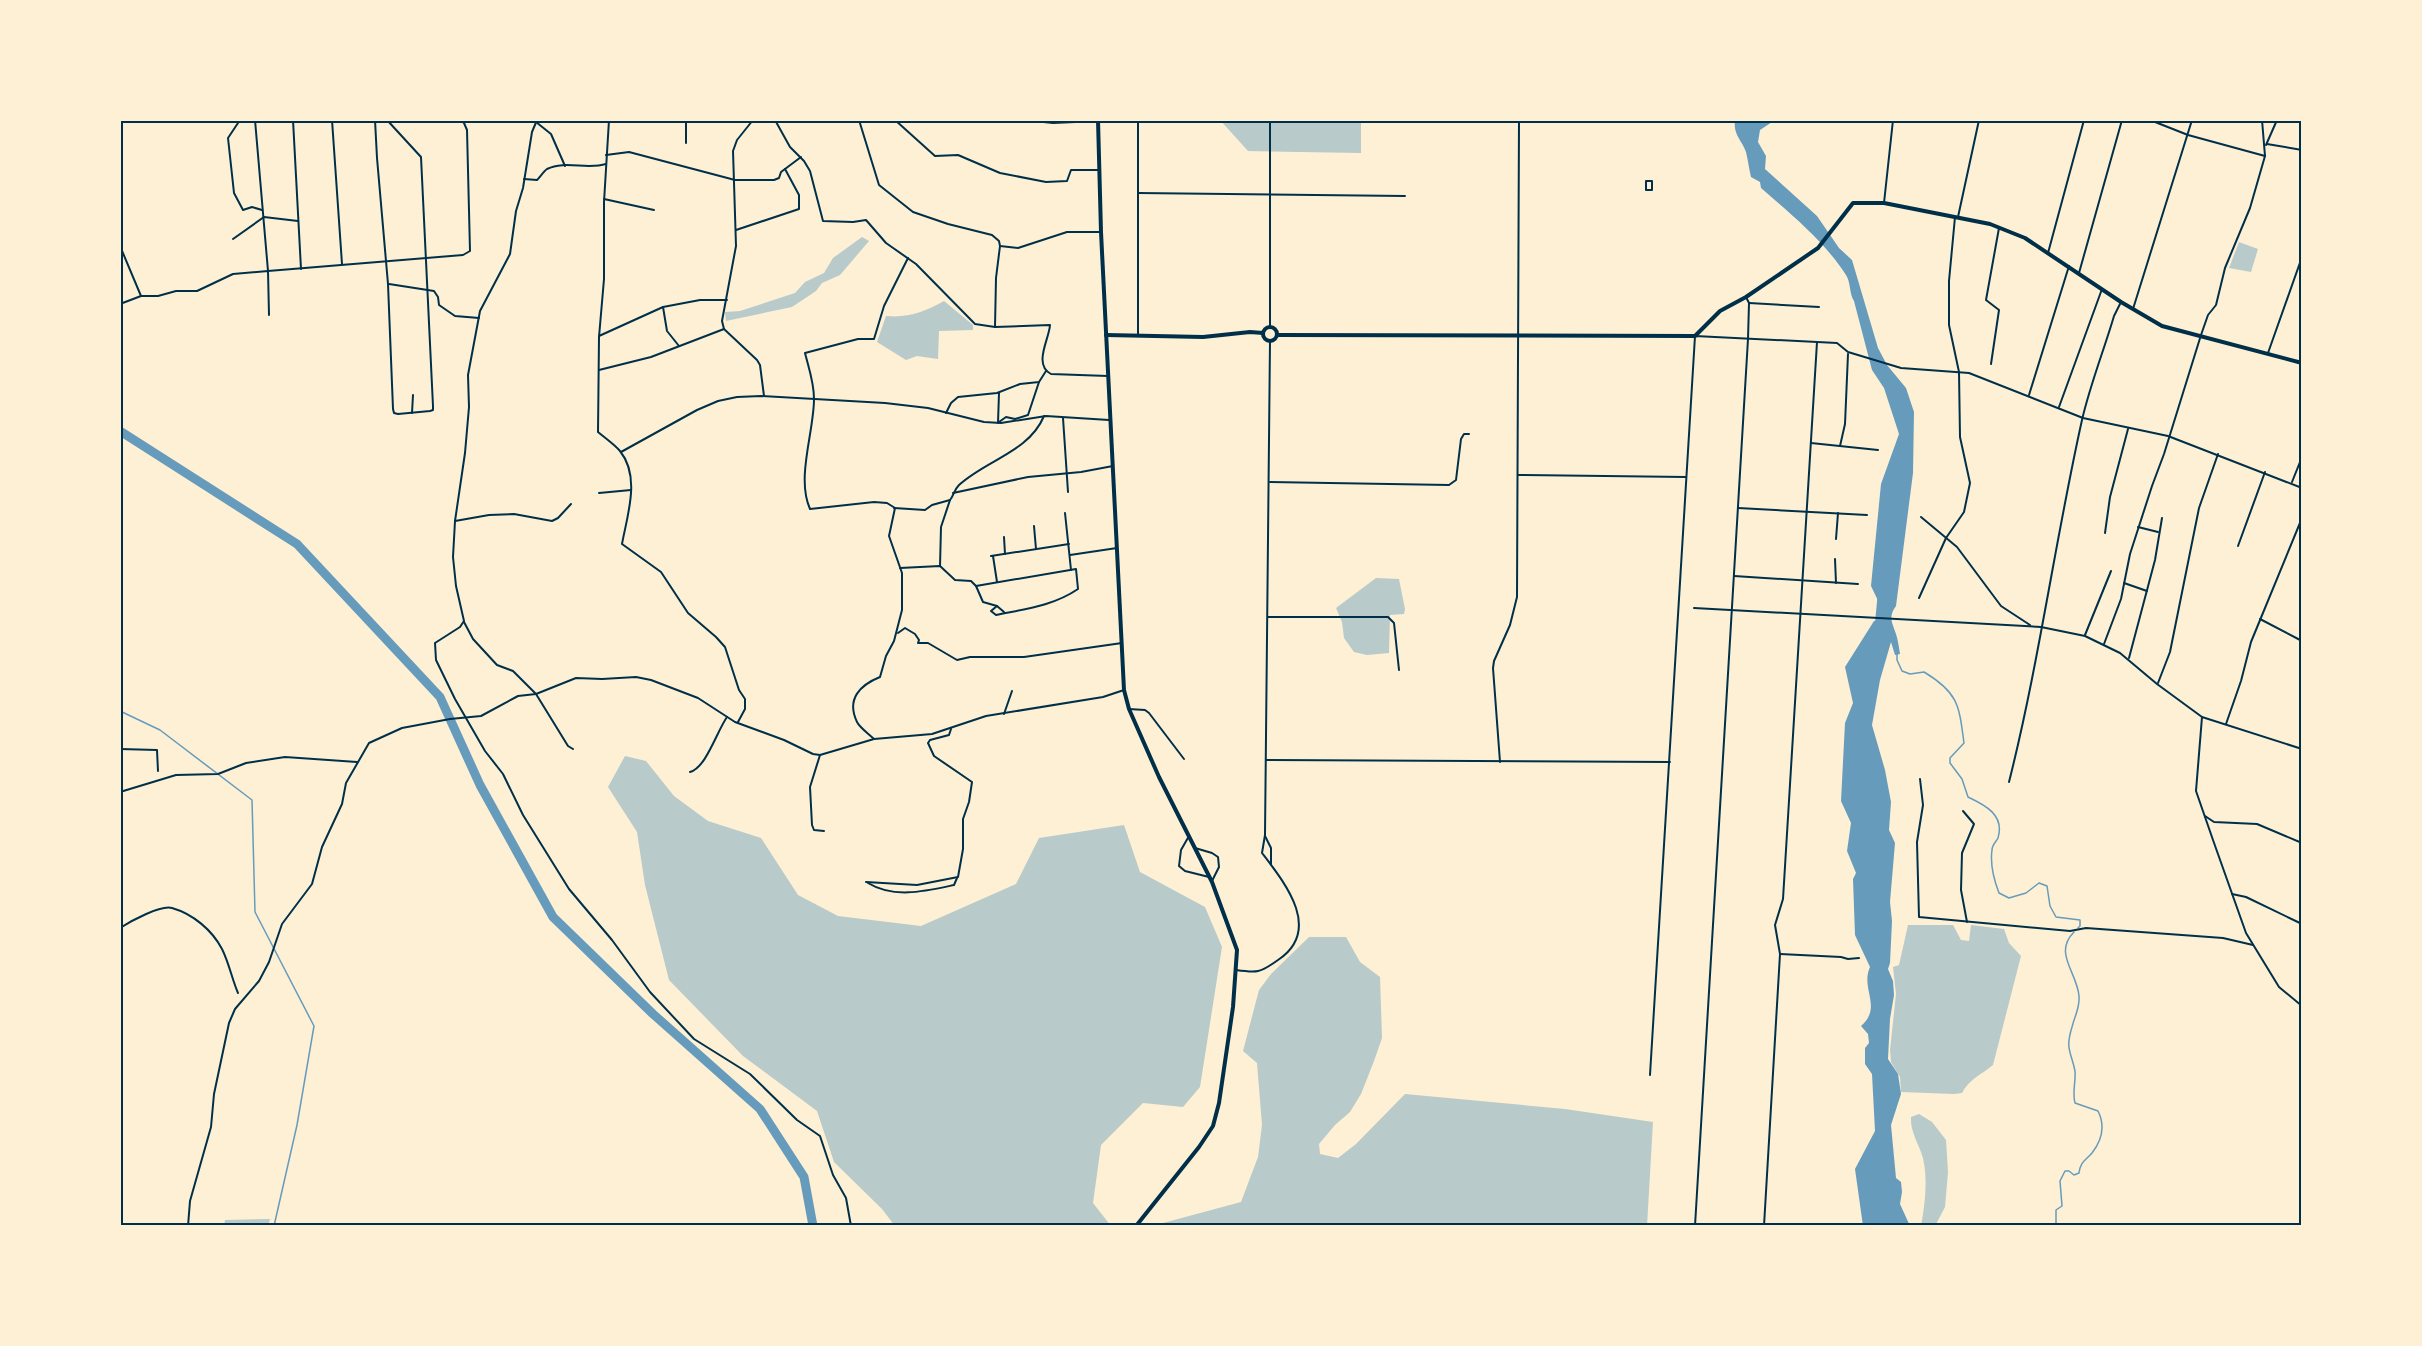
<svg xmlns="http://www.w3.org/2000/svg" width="2422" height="1346" viewBox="0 0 2422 1346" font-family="Spectral,serif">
	<rect width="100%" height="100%" fill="#fdf0d5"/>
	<g fill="#b9caca">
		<path d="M1220 120H1361V153L1248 151Z"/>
		<path d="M862 237 869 241 840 275 822 283 816 291 792 307 726 321 725 312 740 311 795 293 805 282 824 273 833 258Z"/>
		<path d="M2239 242 2258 249 2251 272 2229 268Z"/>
		<path d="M944 301 973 325V330L939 331 938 359 917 356 906 360 877 342 886 316C909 318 924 312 944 301Z"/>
		<path d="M1376 578 1399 579 1405 609 1404 614 1390 615 1389 653 1367 655 1354 652 1344 638 1342 622 1336 608Z"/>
		<path d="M625 756 646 761 674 796 708 821 761 838 798 895 838 916 921 926 1016 884 1039 838 1124 825 1140 872 1205 907 1222 947 1200 1087 1183 1107 1143 1103 1101 1145 1093 1203 1111 1226H895L882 1209 834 1162 817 1111 743 1056 669 980 645 885 637 832 608 787Z"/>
		<path d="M1908 925H1953L1961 940 1969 941 1971 925 2004 929 2009 943 2021 956 1993 1065C1981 1075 1969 1079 1962 1093L1954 1094 1901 1092 1900 1077 1891 1062 1890 1050 1896 994 1893 967 1899 965Z"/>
		<path d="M1309 937H1346L1360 962 1380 977 1382 1038 1374 1061 1361 1094 1350 1112 1335 1125 1319 1144 1320 1154 1338 1158 1356 1144 1405 1094 1565 1109 1653 1122 1647 1226H1152L1241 1202 1258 1157 1262 1125 1257 1063 1243 1051 1259 990 1271 974Z"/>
		<path d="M1919 1114 1932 1122 1946 1140 1948 1172 1945 1207 1935 1226H1921C1925 1204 1928 1180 1923 1158 1919 1144 1910 1132 1911 1117Z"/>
		<path d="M270 1219 268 1226H224L225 1220Z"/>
	</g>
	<path fill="#669bbc" d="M1735 120H1775L1760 130 1758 142 1766 156 1765 169 1817 216 1839 248 1852 260 1878 348 1887 365 1906 388 1914 412 1913 473 1896 606C1888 617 1892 622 1896 634 1898 640 1899 648 1900 654L1895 655 1891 642 1880 680 1872 725 1885 770 1891 802 1889 830 1895 843 1890 902 1892 921 1890 963 1888 969 1893 981 1894 995 1890 1019 1888 1059 1898 1074 1901 1094 1891 1125 1896 1178 1901 1182 1902 1192 1900 1204 1910 1226H1863L1855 1169 1875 1131 1872 1074 1865 1064V1048L1869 1043 1868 1034 1861 1026C1883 1007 1860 989 1870 967L1855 935 1853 879 1856 873 1847 851 1851 823 1841 801 1845 723 1853 703 1845 667 1874 621 1883 620 1884 613 1871 586 1881 484 1899 434 1884 388 1872 370 1854 301C1849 293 1851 283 1846 275 1824 241 1792 215 1761 188L1760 182 1751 177C1749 169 1748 160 1746 152 1742 140 1733 135 1735 120Z"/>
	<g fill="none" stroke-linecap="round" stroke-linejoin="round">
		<g stroke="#669bbc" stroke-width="1.5">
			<path d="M1897 654V660L1902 671 1910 674 1924 672C1959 693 1959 706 1964 743L1950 758V763L1962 779 1968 797C1985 805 2005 815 1998 838 1996 842 1992 845 1992 850 1990 864 1994 880 1999 893L2009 898 2026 893 2039 883 2047 886 2050 906 2056 917 2080 920V926L2078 928"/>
			<path d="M120 711 160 730 252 800 255 912 314 1026 297 1125 274 1226"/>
			<path d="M2056 1226V1210L2062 1206 2060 1181 2065 1171H2069L2074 1175 2079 1173C2080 1162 2086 1160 2092 1153 2102 1140 2105 1125 2098 1111L2075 1103C2072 1092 2076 1082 2075 1071 2071 1051 2065 1050 2072 1027 2075 1015 2080 1008 2079 996 2077 972 2053 953 2074 932"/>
		</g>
		<g stroke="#669bbc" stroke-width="9">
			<path d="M120 431 297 544 440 697 480 785 553 917 653 1014 760 1109 804 1177 813 1226"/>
			<path d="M1879 628 1882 597"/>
		</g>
		<g stroke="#003049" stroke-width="2">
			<path d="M240 120 228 138 234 193 243 210 252 207 262 210"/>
			<path d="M255 120 268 271 463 255 470 251 467 130 464 123 459 120"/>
			<path d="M293 120 301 269"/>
			<path d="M332 120 342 264"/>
			<path d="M375 120 377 158 388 284 393 409 394 413 398 414 430 411 433 410V406L421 157 387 120"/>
			<path d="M537 120 532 132 523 188 516 211 510 254 480 311 468 375 469 407 465 453 455 521 453 557 456 586 464 621 460 627 435 643 436 660 455 699 485 751 503 774 523 815 569 889 612 940 650 992 694 1039 750 1074 797 1120 820 1136 833 1175 846 1198 851 1226"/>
			<path d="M609 120 604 202V279L599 337 598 432C605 438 614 444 620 451 641 477 627 516 622 544L661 572 688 613 716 637 725 647 739 690 745 699V709L738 722"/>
			<path d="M753 120 737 140 733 151 736 246 722 321 724 329 757 360 760 365 764 396"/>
			<path d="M775 120 790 147 804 161 810 171 823 221 853 222 866 220 886 243 916 264 975 324 995 327 1050 325C1049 340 1033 364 1051 374L1108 376"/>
			<path d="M859 120 879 185 913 212 948 224 992 235 999 241 1000 246 1018 248 1067 232H1101"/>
			<path d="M895 120 935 156 958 155 1000 173 1046 182 1067 181 1071 170H1099"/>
			<path d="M1024 120 1053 123 1098 121"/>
			<path d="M1138 120V336"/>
			<path d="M1270 120V327"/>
			<path d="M2262 120 2265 156"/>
			<path d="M536 122 551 134 565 166"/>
			<path d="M686 143V120"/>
			<path d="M2267 144 2302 150"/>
			<path d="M2266 145 2277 120"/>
			<path d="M606 155 629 152 735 180H774L779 178 781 172 801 157"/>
			<path d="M524 179 537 180C540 177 544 171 547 169 565 160 587 170 606 164"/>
			<rect x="1646" y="181" width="6" height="9"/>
			<path d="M1138 193 1405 196"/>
			<path d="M604 199 654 210"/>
			<path d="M1884 203 1893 120"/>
			<path d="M1958 217 1979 120"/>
			<path d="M736 230 799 209V195L785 169"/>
			<path d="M233 239 264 217 298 221"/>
			<path d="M120 246 141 296"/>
			<path d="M2048 253 2084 120"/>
			<path d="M2079 273 2122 120"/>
			<path d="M389 284 434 291 438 297 439 305 455 316 479 318"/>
			<path d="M1749 303 1819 307"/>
			<path d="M120 304 141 296H158L176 291H197L233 274 268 271 269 315"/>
			<path d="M663 307 667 331 679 346"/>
			<path d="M2133 309 2192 120"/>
			<path d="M995 327 996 278 1000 246"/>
			<path d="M599 336 663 307 700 300H727"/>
			<path d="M2268 353 2302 257"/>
			<path d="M1991 364 1999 310 1986 300 1999 228"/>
			<path d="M599 370 651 357 724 329"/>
			<path d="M2029 395 2069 266"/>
			<path d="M2059 407 2102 289"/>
			<path d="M412 413 413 395"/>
			<path d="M946 413 951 403 958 397 997 393 1020 384 1039 382 1046 371"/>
			<path d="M1063 418 1068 492"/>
			<path d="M999 422 1006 417 1015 419 1028 415 1039 382"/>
			<path d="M998 423 999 393"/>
			<path d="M1811 443 1878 450"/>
			<path d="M1840 446 1845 424 1848 354"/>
			<path d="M621 452 697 410 718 401 737 397 761 396 885 403 928 408 984 422 1001 423 1046 416 1109 420"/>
			<path d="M1518 475 1686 477"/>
			<path d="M1270 482 1449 485 1456 480 1461 439 1464 434H1469"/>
			<path d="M2292 482 2302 457"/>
			<path d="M599 493 631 490"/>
			<path d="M953 493 1028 477 1081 472 1113 466"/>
			<path d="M894 508 925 510 932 505 950 500C954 495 954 490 959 485 986 460 1029 452 1044 416"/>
			<path d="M1738 508 1867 515"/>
			<path d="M1065 513 1071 570"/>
			<path d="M1921 517 1957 547 2001 606 2030 625"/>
			<path d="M455 521 489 515 514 514 552 521 558 518 571 504"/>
			<path d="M1034 526 1036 549"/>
			<path d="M2138 527 2158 532"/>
			<path d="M2105 533 2110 497 2128 429"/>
			<path d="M1004 537 1005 554"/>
			<path d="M1836 539 1838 513"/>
			<path d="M2238 546 2265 472"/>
			<path d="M1070 555 1117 548"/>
			<path d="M991 556 1069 544"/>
			<path d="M993 556 997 582"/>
			<path d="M1835 559 1836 583"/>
			<path d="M940 566 941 527 950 500"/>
			<path d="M900 568 940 566 955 580 971 581 976 586 983 602 997 606 1004 612"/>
			<path d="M1734 576 1858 584"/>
			<path d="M2124 583 2147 591"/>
			<path d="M976 586 1076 569 1078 589C1053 606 1025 609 996 615L991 611 997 606"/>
			<path d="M1919 598 1946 538 1964 512 1970 483 1960 437 1959 372 1949 325V281L1955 217"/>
			<path d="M1694 608 2041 627 2085 636 2120 653 2157 684 2202 717 2302 749"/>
			<path d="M1268 617H1388L1394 623 1399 670"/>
			<path d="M2260 619 2302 641"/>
			<path d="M464 622 473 639 497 665 513 671 536 694 568 746 573 749"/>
			<path d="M898 633 905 628 915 634 919 640 918 643H928L957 660 970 657H1024L1122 643"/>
			<path d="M2085 635 2111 571"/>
			<path d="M2104 644 2121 599 2130 554 2152 486 2164 454 2201 335 2208 315 2216 305 2225 268 2250 208 2265 156 2188 135 2150 120"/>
			<path d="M2129 658 2155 560 2162 518"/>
			<path d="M2158 683 2170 652 2199 508 2218 454"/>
			<path d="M1129 709 1145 710 1149 713 1184 759"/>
			<path d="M1004 714 1012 691"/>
			<path d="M2202 717 2196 791 2213 840 2246 933 2279 987 2302 1006"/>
			<path d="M2226 724 2241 681 2251 642 2302 518"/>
			<path d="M874 739C869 734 860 728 857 722 846 699 860 685 880 677L886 656 894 641 902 610V573L889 536 895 508 887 503 874 502 810 509C796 478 814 432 814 399 814 382 809 369 805 353L858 339H874L884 306 908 258"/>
			<path d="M120 749 157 750 158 771"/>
			<path d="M820 755 810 787 812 825 814 830 824 831"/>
			<path d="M1266 760 1670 762"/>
			<path d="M1500 762 1493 668 1494 661 1510 625 1517 597 1519 120"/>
			<path d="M690 772C706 768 717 731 727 717"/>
			<path d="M1920 779 1923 805 1917 842 1919 917 2070 931 2086 928 2223 938 2253 945"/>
			<path d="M2009 782C2039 663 2055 541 2082 420 2090 385 2104 350 2114 316L2121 302"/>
			<path d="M120 792 176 775 218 774 246 763 285 757 357 762"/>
			<path d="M1963 811 1974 824 1962 853 1961 890 1967 922"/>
			<path d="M2205 816 2214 822 2257 824 2302 843"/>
			<path d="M1189 836 1181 850 1179 866 1185 871 1209 877"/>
			<path d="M1265 836 1271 848V864"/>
			<path d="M1195 848 1212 853 1218 857 1219 867 1212 881"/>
			<path d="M866 882 917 885 958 877 963 849V819L969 802 972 782 934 756 928 743 930 740 949 735 951 729"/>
			<path d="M868 883C894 899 926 891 954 885L957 878"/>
			<path d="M2232 894 2246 897 2302 924"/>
			<path d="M120 928C131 921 160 905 172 908 193 914 212 930 222 949 229 963 232 979 238 993"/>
			<path d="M1780 954 1841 957 1848 959 1859 958"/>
			<path d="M1236 970C1257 973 1260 973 1278 960 1323 930 1285 883 1262 853L1265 835 1270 341"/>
			<path d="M1650 1075 1695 336 1837 343 1848 352 1901 368 1969 373 2083 418 2168 436 2302 488"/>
			<path d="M188 1226 190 1201 211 1127 214 1094 229 1023 235 1009 259 981 269 962 282 924 312 884 322 847 342 804 346 783 369 743 402 728 450 719 481 716 518 696 536 694 576 678 602 679 636 677 651 680 698 698 735 722 784 740 813 754 820 755 874 739 932 734 986 716 1103 697 1124 690"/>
			<path d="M1695 1226 1748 339 1749 303 1746 297"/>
			<path d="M1764 1226 1780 954 1775 925 1783 899 1817 342"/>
		</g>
		<g stroke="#003049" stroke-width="4">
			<path d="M1098 120 1101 232 1124 690 1129 709 1159 777 1212 882 1237 950 1233 1007 1219 1103 1213 1126 1199 1147 1136 1226"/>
			<circle cx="1270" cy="334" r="7"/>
			<path d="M1106 335 1203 337 1250 332 1263 333"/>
			<path d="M1277 335 1695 336 1720 311 1746 297 1818 248 1853 203H1884L1990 224 2025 238 2121 302 2162 326 2302 363"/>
		</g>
	</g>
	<rect width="2422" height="1346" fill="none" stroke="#fdf0d5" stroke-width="243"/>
	<rect x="122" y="122" width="2178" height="1102" fill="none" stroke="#003049" stroke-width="2"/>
</svg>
